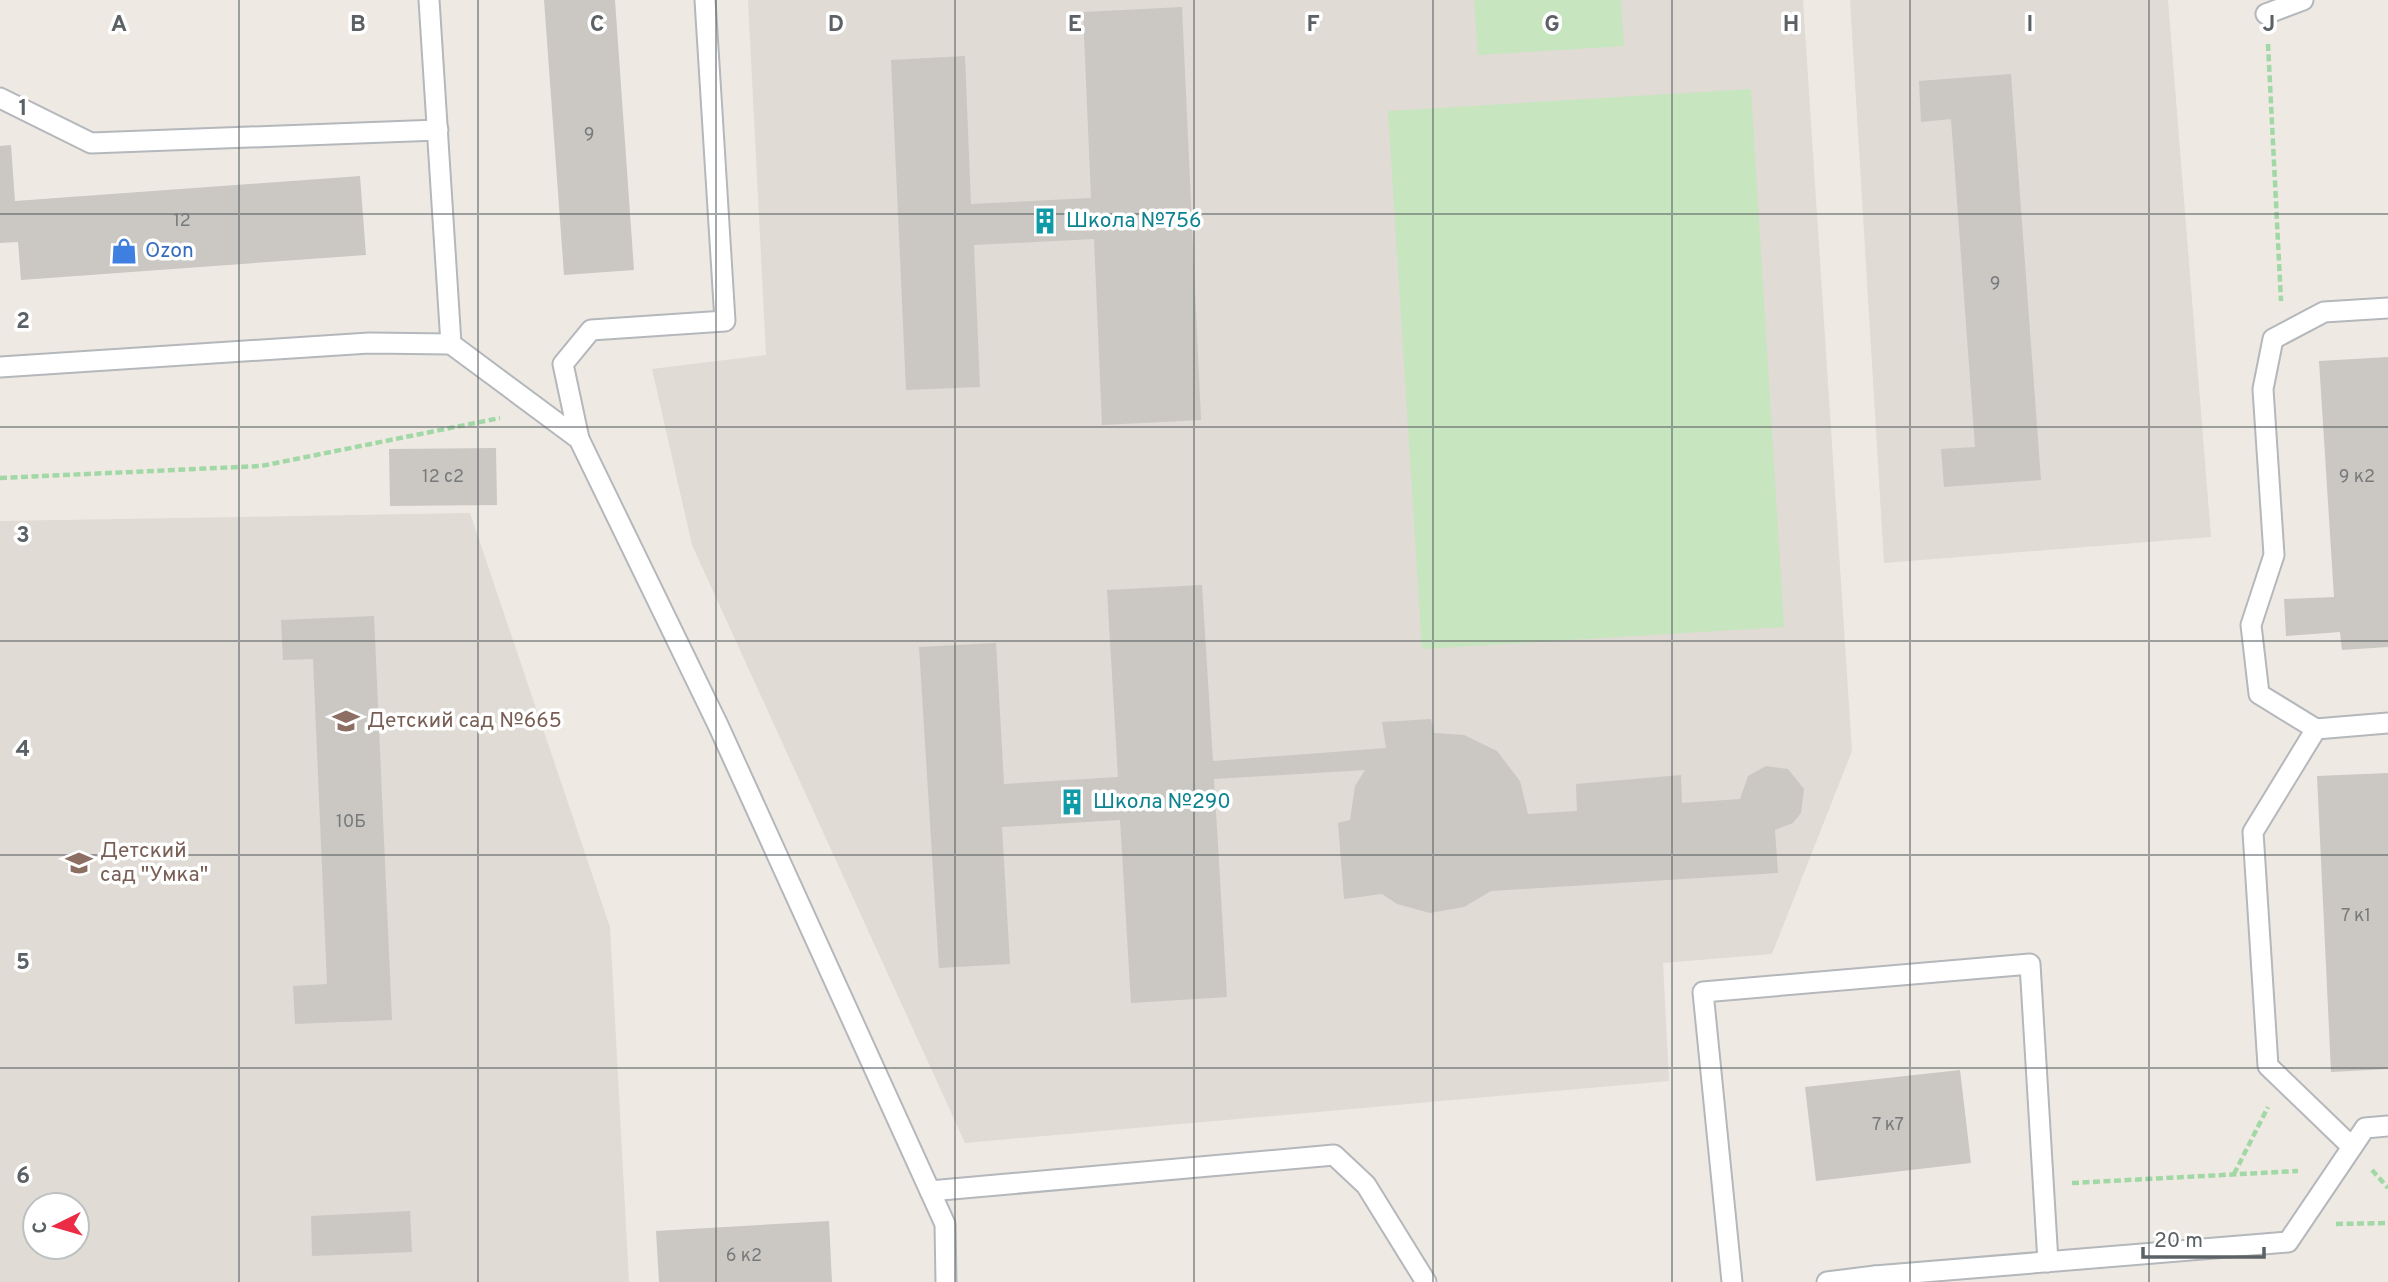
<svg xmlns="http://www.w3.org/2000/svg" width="2388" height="1282" viewBox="0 0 2388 1282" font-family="Overpass,sans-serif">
	<rect width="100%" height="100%" fill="#eeeae3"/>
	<g fill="#e0dbd4" fill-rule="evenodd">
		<path d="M748 0H1803L1852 751 1772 954 1663 963 1669 1081 965 1143 692 545 652 369 766 355Z"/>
		<path d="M1850 0H2168L2211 537 1884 563Z"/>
		<path d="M470 513 610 927 629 1282H0V521ZM35 1205H77V1247H35Z"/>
	</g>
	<g fill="#c7e6bf">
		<path d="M1474 0H1621L1624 46 1478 55Z"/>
		<path d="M1751 89 1784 627 1422 649 1388 111Z"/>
	</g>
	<g fill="#cbc7c2">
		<path d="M544 0H615L634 270 564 275Z"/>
		<path d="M1182 7 1201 420 1102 425 1094 239 974 245 980 387 906 390 891 60 965 56 971 204 1091 198 1083 12Z"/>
		<path d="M2011 74 2041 480 1944 487 1941 449 1975 447 1951 119 1921 122 1919 81Z"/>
		<path d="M11 145 15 201 360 176 366 255 21 280 18 242 0 243V146Z"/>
		<path d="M2388 357V647L2342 650 2340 632 2286 636 2284 599 2334 597 2319 361Z"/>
		<path d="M496 448 497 505 390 506 389 449Z"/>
		<path d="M1202 585 1213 761 1386 748 1382 722 1431 719 1434 733 1464 735 1497 751 1520 781 1528 814 1577 811 1576 784 1681 775 1682 803 1740 799 1748 776 1766 766 1788 769 1804 789 1801 813 1793 823 1775 830 1778 873 1491 891 1464 907 1430 913 1397 904 1382 894 1344 899 1338 823 1350 820 1355 786 1365 770 1214 779 1227 997 1131 1003 1120 820 1002 827 1010 964 939 968 919 647 996 643 1004 784 1118 777 1107 590Z"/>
		<path d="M374 616 392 1020 295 1024 293 986 327 984 313 659 283 660 281 620Z"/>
		<path d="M2388 773V1069L2331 1072 2317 776Z"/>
		<path d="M1960 1070 1971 1163 1816 1181 1805 1087Z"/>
		<path d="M410 1211 412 1252 312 1256 311 1216Z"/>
		<path d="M829 1221 832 1282H659L656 1231Z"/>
	</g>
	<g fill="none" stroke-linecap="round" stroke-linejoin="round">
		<g stroke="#b4b7bb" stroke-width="23">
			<g id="service">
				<path d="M429 0 451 344 579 439 718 725 945 1224 946 1282"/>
				<path d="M2266 14 2303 0"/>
				<path d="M0 98 91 143 438 130"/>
				<path d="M2388 308 2324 312 2273 339 2263 389 2274 555 2251 625 2259 694 2316 729 2388 723"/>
				<path d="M0 367 369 343 451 344"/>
				<path d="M579 439 563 364 591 330 725 321 705 0"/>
				<path d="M2316 729 2253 832 2268 1066 2352 1147"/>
				<path d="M930 1191 1334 1155 1366 1185 1426 1282"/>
				<path d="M1875 1276 2288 1242 2365 1128 2388 1126"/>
				<path d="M1732 1282 1703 992 2030 964 2048 1262"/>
				<path d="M1827 1282 1875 1276 1876 1282"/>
			</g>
		</g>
		<g stroke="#a2d8a6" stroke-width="4.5" stroke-dasharray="7 3.5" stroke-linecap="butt">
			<path d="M2268 44 2281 301"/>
			<path d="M0 478 261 466 500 418"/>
			<path d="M2372 1170 2388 1188"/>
			<path d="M2234 1174 2268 1107"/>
			<path d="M2072 1183 2298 1171"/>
			<path d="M2336 1224 2388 1223"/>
		</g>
		<use href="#service" stroke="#fff" stroke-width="19"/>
	</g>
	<path fill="none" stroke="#5b6164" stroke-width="2" stroke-opacity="0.55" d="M239 0V1282M478 0V1282M716 0V1282M955 0V1282M1194 0V1282M1433 0V1282M1672 0V1282M1910 0V1282M2149 0V1282M0 214H2388M0 427H2388M0 641H2388M0 855H2388M0 1068H2388"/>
	<defs>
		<g id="building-bare" transform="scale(2.1)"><path d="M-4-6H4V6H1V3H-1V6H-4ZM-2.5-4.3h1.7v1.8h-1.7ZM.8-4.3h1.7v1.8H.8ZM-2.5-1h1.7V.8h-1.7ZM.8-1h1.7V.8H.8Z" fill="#0f9aa8" stroke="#fff" stroke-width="2.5" paint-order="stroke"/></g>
		<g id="shop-bare" transform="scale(2.1)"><path d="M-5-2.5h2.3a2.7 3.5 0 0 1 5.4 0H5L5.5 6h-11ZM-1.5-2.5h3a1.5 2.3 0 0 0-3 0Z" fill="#3f7fe0" stroke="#fff" stroke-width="2.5" paint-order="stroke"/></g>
		<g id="school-bare" transform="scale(2.1)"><path d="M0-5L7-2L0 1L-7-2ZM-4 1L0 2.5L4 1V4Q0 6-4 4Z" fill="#8d6e63" stroke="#fff" stroke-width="2.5" paint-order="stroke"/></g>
	</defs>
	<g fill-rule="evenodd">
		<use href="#building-bare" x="1045" y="221"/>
		<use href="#shop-bare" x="124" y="251"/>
		<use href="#school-bare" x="346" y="721"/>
		<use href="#building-bare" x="1072" y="802"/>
		<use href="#school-bare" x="79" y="863"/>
	</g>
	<g text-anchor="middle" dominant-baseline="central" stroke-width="7" stroke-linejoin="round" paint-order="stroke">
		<g font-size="18" fill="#777a7c">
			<text x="589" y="135">9</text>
			<text x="182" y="221">12</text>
			<text x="1995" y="284">9</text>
			<text x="443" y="477">12 с2</text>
			<text x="2357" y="477">9 к2</text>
			<text x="351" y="822">10Б</text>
			<text x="2356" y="916">7 к1</text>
			<text x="1888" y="1125">7 к7</text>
			<text x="744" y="1256">6 к2</text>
		</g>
		<g font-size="21" fill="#0d838f" stroke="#fff" text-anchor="start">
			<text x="1066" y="221">Школа №756</text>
			<text x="1093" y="802">Школа №290</text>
		</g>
		<g font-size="21" fill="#366cbe" stroke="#fff" text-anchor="start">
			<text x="145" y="251">Ozon</text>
		</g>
		<g font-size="21" fill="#785e54" stroke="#fff" text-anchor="start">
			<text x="367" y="721">Детский сад №665</text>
			<text x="100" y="851">Детский<tspan x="100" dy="24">сад "Умка"</tspan></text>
		</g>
	</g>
	<g font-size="23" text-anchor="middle" font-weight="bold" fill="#5b6164" stroke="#fff" stroke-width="7" stroke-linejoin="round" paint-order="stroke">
		<text x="119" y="31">A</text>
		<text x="358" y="31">B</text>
		<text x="597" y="31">C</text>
		<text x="836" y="31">D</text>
		<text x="1075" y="31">E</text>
		<text x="1313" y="31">F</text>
		<text x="1552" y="31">G</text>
		<text x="1791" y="31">H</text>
		<text x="2030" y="31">I</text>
		<text x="2269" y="31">J</text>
		<text x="23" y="115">1</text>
		<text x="23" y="328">2</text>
		<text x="23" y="542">3</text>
		<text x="23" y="756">4</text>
		<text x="23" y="969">5</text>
		<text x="23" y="1183">6</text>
	</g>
	<g transform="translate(56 1226) rotate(265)"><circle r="33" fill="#ffffff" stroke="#bdc0c1" stroke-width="2"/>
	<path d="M0-5L12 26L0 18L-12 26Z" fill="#eb2c44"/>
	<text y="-10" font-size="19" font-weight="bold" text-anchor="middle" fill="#5b6164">С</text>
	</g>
	<path d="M2143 1247v10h121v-10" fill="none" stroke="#5b6164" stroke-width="3.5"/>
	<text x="2154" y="1247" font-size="21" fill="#5b6164" stroke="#ffffff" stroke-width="5" paint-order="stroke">20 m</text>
</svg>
